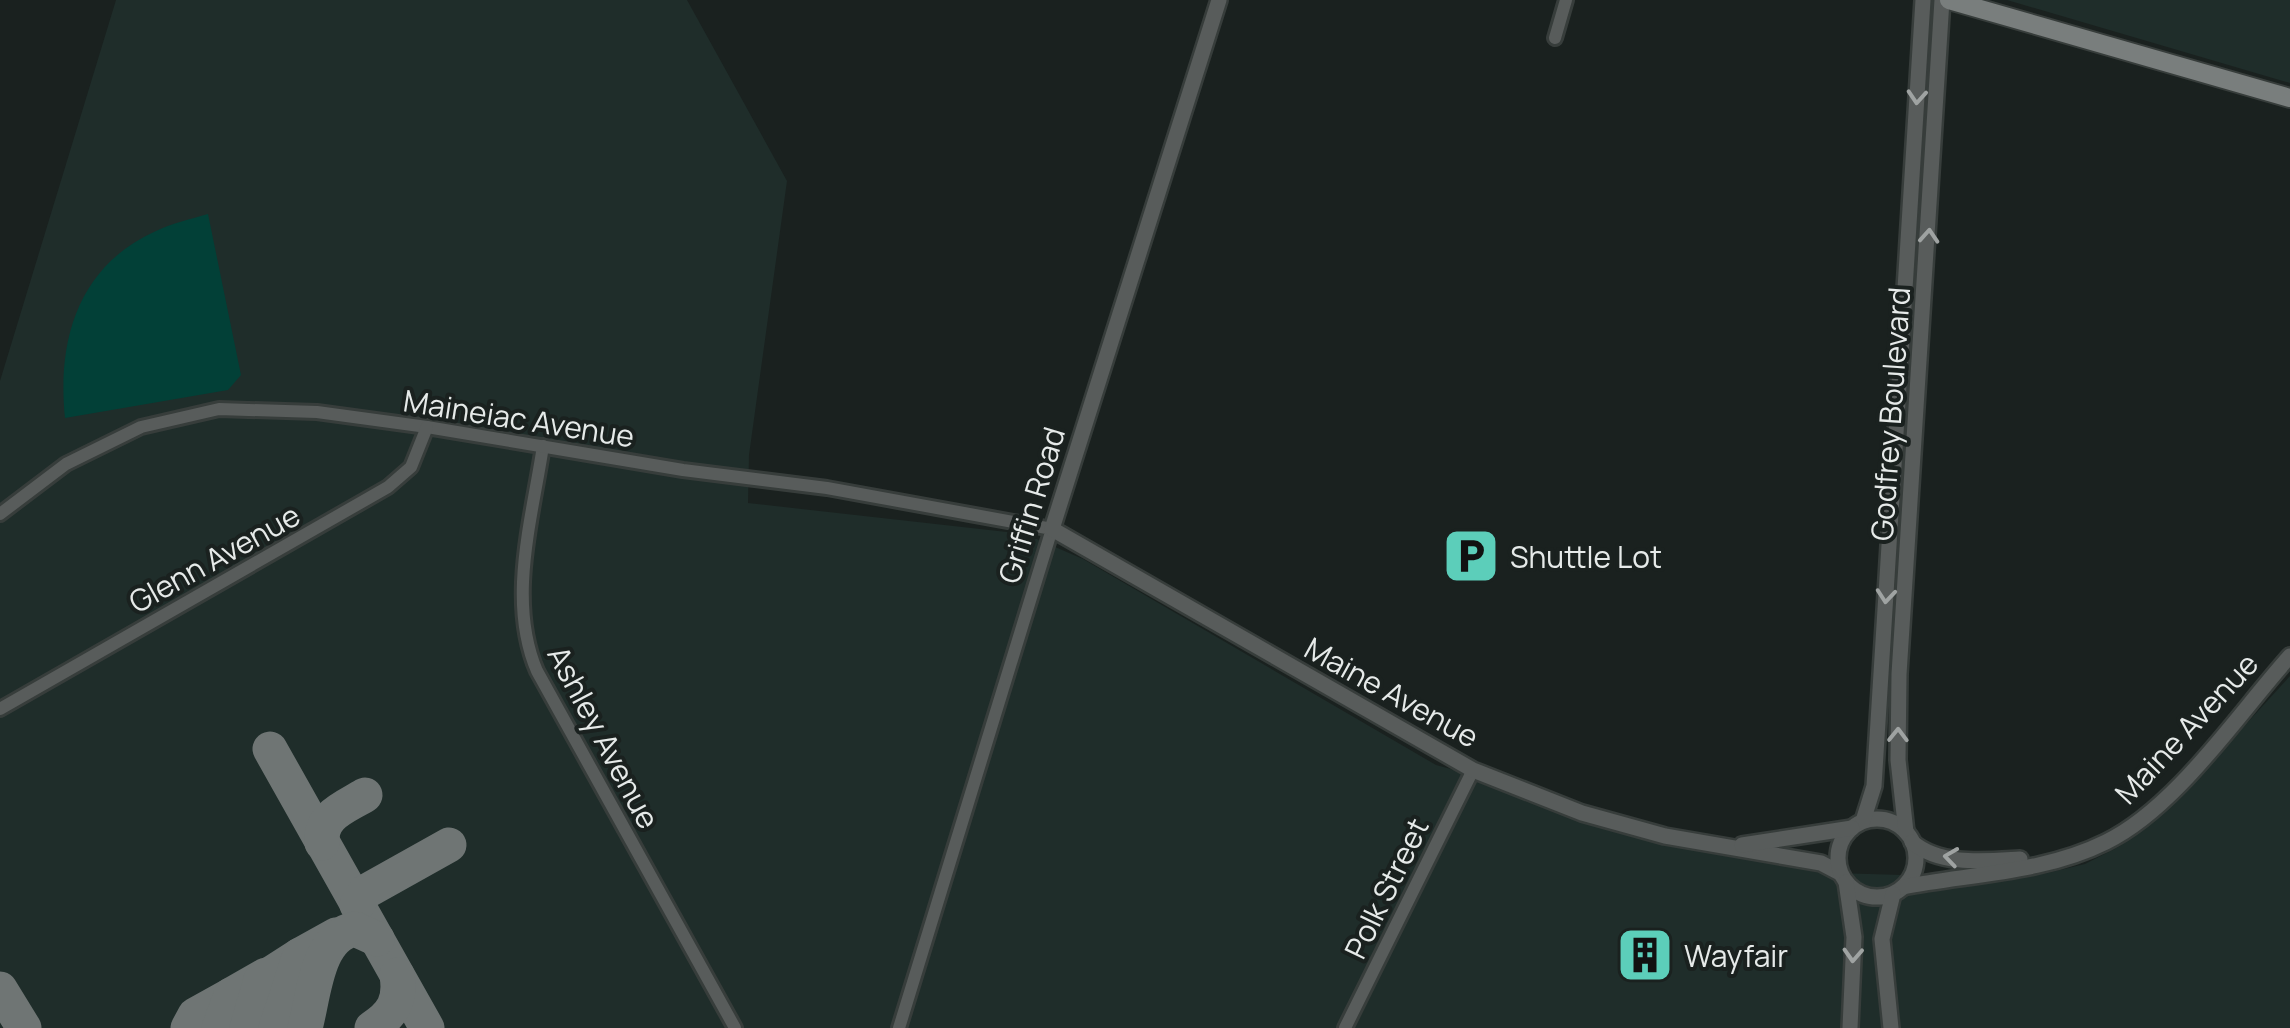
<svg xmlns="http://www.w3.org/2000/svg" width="2290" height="1028" viewBox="0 0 2290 1028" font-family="Manrope,sans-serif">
	<rect width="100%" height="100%" fill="#1a211f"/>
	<g fill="#1f2d2a">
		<path d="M116 0H687L787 181 749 455 748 503 1025 534 1083 559 1436 765 1836 873 2001 878 2043 874 2085 864 2120 846 2165 809 2204 770 2290 676V1028H0V381Z"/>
		<path d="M2007 0H2290V83Z"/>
	</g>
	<path fill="#024037" d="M208 214 241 375 228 390 65 418C57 340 78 266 156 231 172 223 191 219 208 214Z"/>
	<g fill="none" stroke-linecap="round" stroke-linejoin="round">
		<g stroke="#6f7574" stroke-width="35">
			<path d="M270 749 427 1028"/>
			<path d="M322 843C320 815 344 808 365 795"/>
			<path d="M357 905 365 892 449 845"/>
			<path d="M0 989 24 1028"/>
			<path d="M188 1028 195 1015 231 995"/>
			<path d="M219 1028 231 995 266 975"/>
			<path d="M247 1028 261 980 300 955"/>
			<path d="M276 1028 300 955 336 935"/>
			<path d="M305 1028C314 996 316 936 355 929L377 939"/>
			<path d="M372 1028C393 1014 401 1001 397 975"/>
		</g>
		<g stroke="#373d3b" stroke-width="18">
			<g id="minor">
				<path d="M1555 38 1566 0"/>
				<path d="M543 446C532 519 507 601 537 671L735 1028"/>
				<path d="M0 514 66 464 141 427 219 409 317 412 427 427 683 470 827 488 1052 529 899 1028"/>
				<path d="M0 709 388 487 411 467 427 427"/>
				<path d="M1345 1028 1473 770"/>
			</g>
		</g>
		<g stroke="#373d3b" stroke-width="20">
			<g id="tertiary">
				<path d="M1219 0 1052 529 1473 770 1582 813 1665 836 1821 863 1840 873"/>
				<circle cx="1877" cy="858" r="39"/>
				<path d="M1863 821 1874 786 1923 0"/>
				<path d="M1906 832 1898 760 1899 674 1942 0"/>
				<path d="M1912 842C1940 866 1985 861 2020 859"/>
				<path d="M1742 845 1852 828"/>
				<path d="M1846 882 1854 937 1850 1028"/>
				<path d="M1903 887C1970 874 2044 873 2106 842 2176 808 2238 714 2290 656"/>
				<path d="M1891 1028 1882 939 1893 894"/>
			</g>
		</g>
		<g stroke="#373d3b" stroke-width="22">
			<path id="secondary" d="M1949 0 2290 98"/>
		</g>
		<use href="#minor" stroke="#585c5b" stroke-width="12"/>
		<use href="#tertiary" stroke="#585c5b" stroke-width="15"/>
		<use href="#secondary" stroke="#797e7d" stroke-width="18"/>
	</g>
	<defs><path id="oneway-chevron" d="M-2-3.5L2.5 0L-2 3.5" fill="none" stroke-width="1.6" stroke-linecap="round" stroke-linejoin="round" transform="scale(2.5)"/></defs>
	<g stroke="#9fa3a2">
		<use href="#oneway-chevron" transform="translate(1917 97) rotate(94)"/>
		<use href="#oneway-chevron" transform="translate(1929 236) rotate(-86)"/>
		<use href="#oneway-chevron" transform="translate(1886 596) rotate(95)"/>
		<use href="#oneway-chevron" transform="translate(1898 735) rotate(-89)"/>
		<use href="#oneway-chevron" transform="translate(1951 857) rotate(-172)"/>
		<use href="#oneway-chevron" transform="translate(1853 955) rotate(93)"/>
	</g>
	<defs>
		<g id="parking-square" transform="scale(2.875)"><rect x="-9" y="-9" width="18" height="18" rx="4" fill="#5cceba" stroke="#1a211f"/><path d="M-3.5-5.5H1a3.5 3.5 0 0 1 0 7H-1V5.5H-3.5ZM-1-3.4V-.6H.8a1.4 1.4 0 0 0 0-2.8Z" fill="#111"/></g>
		<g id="building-square" transform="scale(2.875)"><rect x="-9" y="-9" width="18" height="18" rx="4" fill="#5cceba" stroke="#1a211f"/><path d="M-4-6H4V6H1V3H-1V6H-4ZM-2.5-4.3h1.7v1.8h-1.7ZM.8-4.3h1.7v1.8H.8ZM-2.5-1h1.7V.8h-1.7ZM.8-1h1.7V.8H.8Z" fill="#111"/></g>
	</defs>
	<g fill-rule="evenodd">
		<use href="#parking-square" x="1471" y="556"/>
		<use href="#building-square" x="1645" y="955"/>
	</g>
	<g text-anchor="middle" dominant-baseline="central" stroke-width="8" stroke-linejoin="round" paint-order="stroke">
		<g font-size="30" fill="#e6eae9" stroke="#1a211f">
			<text transform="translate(1890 414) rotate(-86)">Godfrey Boulevard</text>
			<text transform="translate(519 418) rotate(9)">Maineiac Avenue</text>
			<text transform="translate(1031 505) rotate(-73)">Griffin Road</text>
			<text transform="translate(214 558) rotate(-29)">Glenn Avenue</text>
			<text transform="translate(1392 692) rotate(29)">Maine Avenue</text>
			<text transform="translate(2186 728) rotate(-47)">Maine Avenue</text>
			<text transform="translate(604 737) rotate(62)">Ashley Avenue</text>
			<text transform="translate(1386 888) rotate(-64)">Polk Street</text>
		</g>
		<g font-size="30" fill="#e6eae9" stroke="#1a211f" text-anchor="start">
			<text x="1510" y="556">Shuttle Lot</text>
			<text x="1684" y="955">Wayfair</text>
		</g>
	</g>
</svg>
